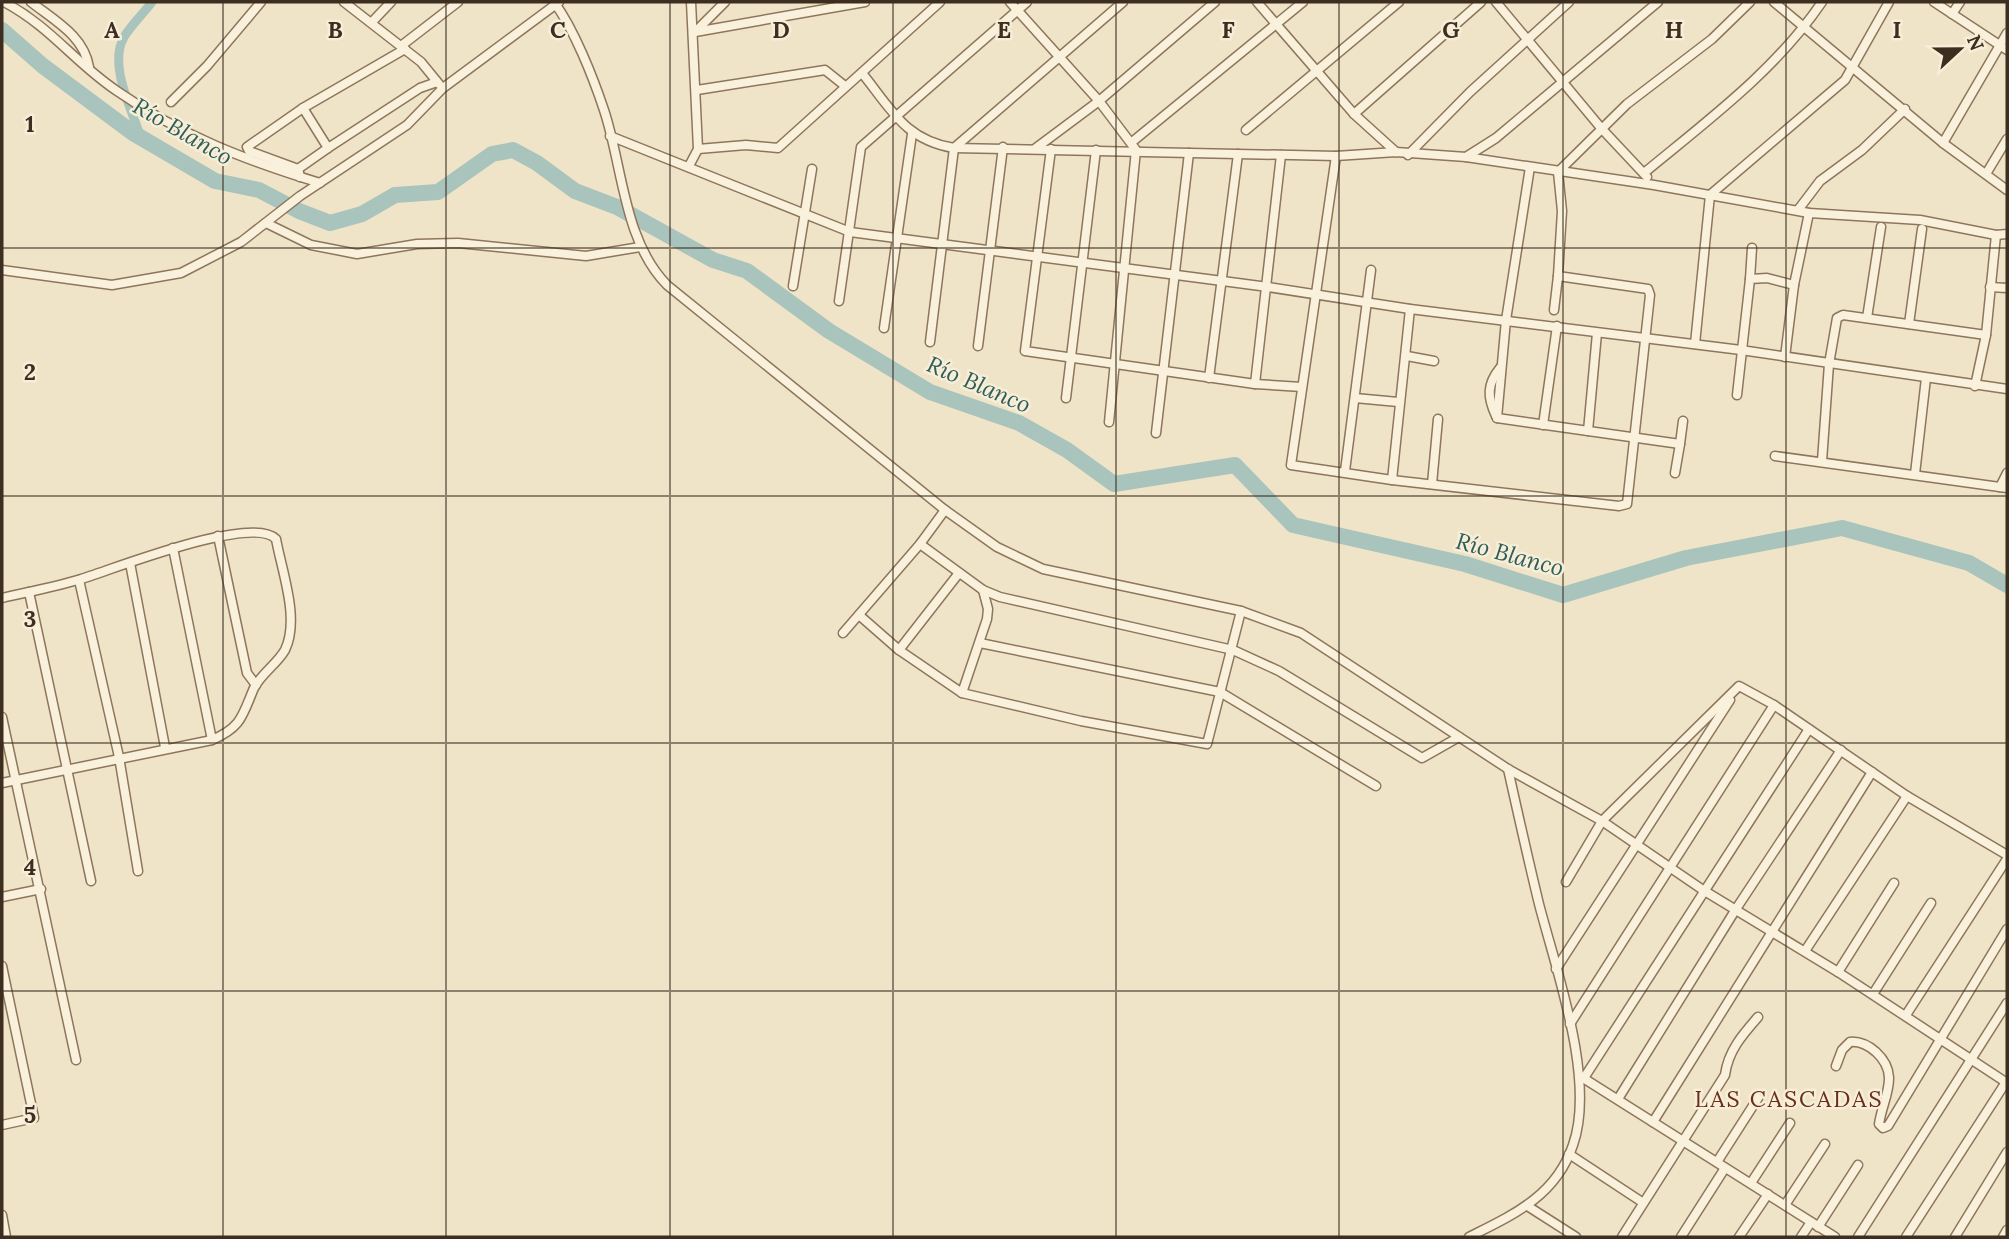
<svg xmlns="http://www.w3.org/2000/svg" width="2009" height="1239" viewBox="0 0 2009 1239" font-family="Lora,serif">
	<rect width="100%" height="100%" fill="#f0e4c8"/>
	<g fill="none" stroke-linecap="round" stroke-linejoin="round">
		<path stroke="#a9c4bc" stroke-width="9" d="M141 138C132 110 108 65 124 37 132 24 143 14 152 2"/>
		<path stroke="#a9c4bc" stroke-width="16" d="M2 30 43 66 133 133 215 181 259 190 299 211 330 223 362 214 395 195 438 192 492 154 513 150 537 163 575 191 617 207 713 260 747 271 829 331 930 392 1019 423 1067 450 1114 484 1235 465 1293 525 1465 564 1563 595 1686 558 1842 528 1969 563 2007 585"/>
		<g stroke="#8d765c" stroke-width="11">
			<g id="street">
				<path d="M4 2C51 27 75 63 117 91 182 136 245 160 320 183"/>
				<path d="M31 2C55 21 84 36 89 67"/>
				<path d="M344 2 421 62 439 84"/>
				<path d="M554 2C574 29 593 77 604 110 623 167 623 240 667 285L945 510 997 547 1043 569 1241 611 1301 633 1508 769 1602 821 1703 890 1838 972 2007 1083"/>
				<path d="M1010 2 1099 101 1136 150 1109 422"/>
				<path d="M1257 2 1354 114 1396 152"/>
				<path d="M1496 2 1601 128 1647 177"/>
				<path d="M1774 2 1943 143 2007 190"/>
				<path d="M1934 2 2007 50"/>
				<path d="M1952 14 1960 2"/>
				<path d="M372 22 391 2"/>
				<path d="M695 32 865 2"/>
				<path d="M695 32 725 2"/>
				<path d="M401 46 458 2"/>
				<path d="M862 73C891 109 905 140 954 148L1336 156 1396 152 1466 157 1654 185 1809 213 1920 220 1996 235 2007 234"/>
				<path d="M697 90 825 70 845 86"/>
				<path d="M171 102 207 66 261 2"/>
				<path d="M303 108 328 148 420 88 437 82"/>
				<path d="M1354 114 1481 2"/>
				<path d="M1246 130 1399 2"/>
				<path d="M610 136 850 232 1268 287 1410 309 1741 350 2007 389"/>
				<path d="M1132 142 1303 2"/>
				<path d="M1943 143 2007 33"/>
				<path d="M1036 148 1099 101 1215 2"/>
				<path d="M698 149 746 145 778 148 940 2"/>
				<path d="M1051 149 1025 351 1255 384 1302 387"/>
				<path d="M1408 155 1470 92 1569 2"/>
				<path d="M1336 156 1291 465 1392 480 1619 506 1627 504 1650 295 1648 289 1558 276 1562 211 1558 172 1627 104 1712 39 1750 2"/>
				<path d="M1466 157 1496 138 1658 2"/>
				<path d="M689 166 698 149 691 2"/>
				<path d="M298 169 328 148"/>
				<path d="M1644 173C1707 121 1776 70 1822 2"/>
				<path d="M1986 174 2007 139"/>
				<path d="M300 177 298 169 249 151 247 147 303 108 405 49"/>
				<path d="M1798 210 1820 181 1862 150 1905 109"/>
				<path d="M266 223 311 245 357 254 417 244 458 243 586 256 640 247"/>
				<path d="M2 270 112 285 181 273 241 242 300 196 407 125 443 88 559 2"/>
				<path d="M1750 279 1752 248"/>
				<path d="M793 286 812 169"/>
				<path d="M1990 287 2007 288"/>
				<path d="M839 301 861 147 1027 2"/>
				<path d="M1554 310 1558 276"/>
				<path d="M1867 318 1881 227"/>
				<path d="M1909 324 1922 229"/>
				<path d="M884 328 912 134"/>
				<path d="M1986 335 1996 235"/>
				<path d="M930 342 954 148 1123 2"/>
				<path d="M1695 344 1710 195 1845 80 1889 2"/>
				<path d="M978 346 1003 147"/>
				<path d="M1407 356 1434 361"/>
				<path d="M1785 357 1794 285"/>
				<path d="M1209 378 1238 154"/>
				<path d="M1255 384 1281 155"/>
				<path d="M1737 395 1750 279 1767 278 1794 285 1809 213"/>
				<path d="M1066 398 1096 150"/>
				<path d="M1355 398 1398 402"/>
				<path d="M1496 416C1487 397 1487 384 1500 368"/>
				<path d="M1497 418 1506 320 1530 167"/>
				<path d="M1497 418 1680 444 1683 421"/>
				<path d="M1543 425 1557 326"/>
				<path d="M1588 431 1597 333"/>
				<path d="M1156 433 1189 153"/>
				<path d="M1775 456 2007 488"/>
				<path d="M1822 461 1829 364 1837 318 1843 315 1986 335 1975 386"/>
				<path d="M1345 471 1371 270"/>
				<path d="M1675 473 1680 444"/>
				<path d="M1915 474 1926 378"/>
				<path d="M1392 480 1410 309"/>
				<path d="M1432 484 1438 419"/>
				<path d="M2000 487 2007 473"/>
				<path d="M218 536 247 673 256 685"/>
				<path d="M920 544 983 590 1000 597 1233 650 1279 671 1422 758 1459 737"/>
				<path d="M173 548 212 740"/>
				<path d="M130 563 165 747"/>
				<path d="M79 580 119 757 138 871"/>
				<path d="M29 592 91 881"/>
				<path d="M2 598C28 592 55 587 81 579 114 569 252 514 276 539 282 572 300 619 285 650 277 664 261 674 254 688 242 716 242 727 212 740L2 783"/>
				<path d="M859 615 899 650 962 693 1081 721 1207 744 1241 611"/>
				<path d="M843 633 920 544 945 510"/>
				<path d="M980 643 1220 692 1376 786"/>
				<path d="M899 650 959 573"/>
				<path d="M962 693 987 619 988 609 983 590"/>
				<path d="M2 717 76 1060"/>
				<path d="M1566 882 1602 821 1739 686 1774 705 1907 796 2007 855"/>
				<path d="M2 897 41 889"/>
				<path d="M1805 951 1907 796"/>
				<path d="M2 966 34 1118 2 1125"/>
				<path d="M1556 969 1730 700"/>
				<path d="M1838 972 1894 883"/>
				<path d="M1873 994 1931 903"/>
				<path d="M1906 1015 2007 859"/>
				<path d="M1570 1024 1774 705"/>
				<path d="M1836 1066 1842 1050 1850 1042C1860 1041 1869 1046 1876 1052 1901 1075 1883 1097 1879 1124L1883 1128 1888 1126 2007 929"/>
				<path d="M1580 1076 1835 1237"/>
				<path d="M1584 1078 1809 729"/>
				<path d="M1618 1099 1736 909 1841 750"/>
				<path d="M1653 1122 1872 772"/>
				<path d="M1569 1154 1642 1202"/>
				<path d="M1717 1162 1758 1098"/>
				<path d="M1751 1183 1790 1123"/>
				<path d="M1785 1205 1825 1144"/>
				<path d="M1529 1207 1576 1237"/>
				<path d="M2 1215 6 1237"/>
				<path d="M1818 1227 1858 1165"/>
				<path d="M1469 1237C1513 1215 1556 1196 1573 1145 1596 1080 1556 970 1539 904 1528 859 1518 814 1508 769"/>
				<path d="M1622 1237 1725 1075C1728 1051 1743 1034 1758 1017"/>
				<path d="M1681 1237 1725 1168"/>
				<path d="M1739 1237 1768 1194"/>
				<path d="M1801 1237 1811 1222"/>
				<path d="M1858 1237 2007 1003"/>
				<path d="M1906 1237 2006 1082"/>
				<path d="M1955 1237 2007 1152"/>
				<path d="M2003 1237 2007 1230"/>
			</g>
		</g>
		<use href="#street" stroke="#faf1dc" stroke-width="8"/>
	</g>
	<path fill="none" stroke="#3d2e20" stroke-width="2" stroke-opacity="0.55" d="M223 2V1237M446 2V1237M670 2V1237M893 2V1237M1116 2V1237M1339 2V1237M1563 2V1237M1786 2V1237M2 248H2007M2 496H2007M2 743H2007M2 991H2007"/>
	<g text-anchor="middle" dominant-baseline="central" stroke-width="5" stroke-linejoin="round" paint-order="stroke">
		<g font-size="23" font-style="italic" fill="#2f5d5a" stroke="#f7eed8">
			<text transform="translate(183 131) rotate(30)">Río Blanco</text>
			<text transform="translate(979 384) rotate(23)">Río Blanco</text>
			<text transform="translate(1510 554) rotate(15)">Río Blanco</text>
		</g>
		<g font-size="23" letter-spacing="2" fill="#6b2e1e" stroke="#f7eed8">
			<text x="1789" y="1098">LAS CASCADAS</text>
		</g>
	</g>
	<g font-size="23" text-anchor="middle" font-weight="bold" fill="#3d2e20" stroke="#f7eed8" stroke-width="5" stroke-linejoin="round" paint-order="stroke">
		<text x="112" y="38">A</text>
		<text x="335" y="38">B</text>
		<text x="558" y="38">C</text>
		<text x="781" y="38">D</text>
		<text x="1004" y="38">E</text>
		<text x="1228" y="38">F</text>
		<text x="1451" y="38">G</text>
		<text x="1674" y="38">H</text>
		<text x="1897" y="38">I</text>
		<text x="30" y="132">1</text>
		<text x="30" y="380">2</text>
		<text x="30" y="627">3</text>
		<text x="30" y="875">4</text>
		<text x="30" y="1123">5</text>
	</g>
	<rect width="2009" height="1239" fill="none" stroke="#3d2e20" stroke-width="7"/>
	<g transform="translate(1960 49) rotate(68)" stroke="#f7eed8" stroke-width="5" paint-order="stroke">
	<path d="M0-5L12 26L0 18L-12 26Z" fill="#3d2e20"/>
	<text y="-10" font-size="19" font-weight="bold" text-anchor="middle" fill="#3d2e20">N</text>
	</g>
</svg>
